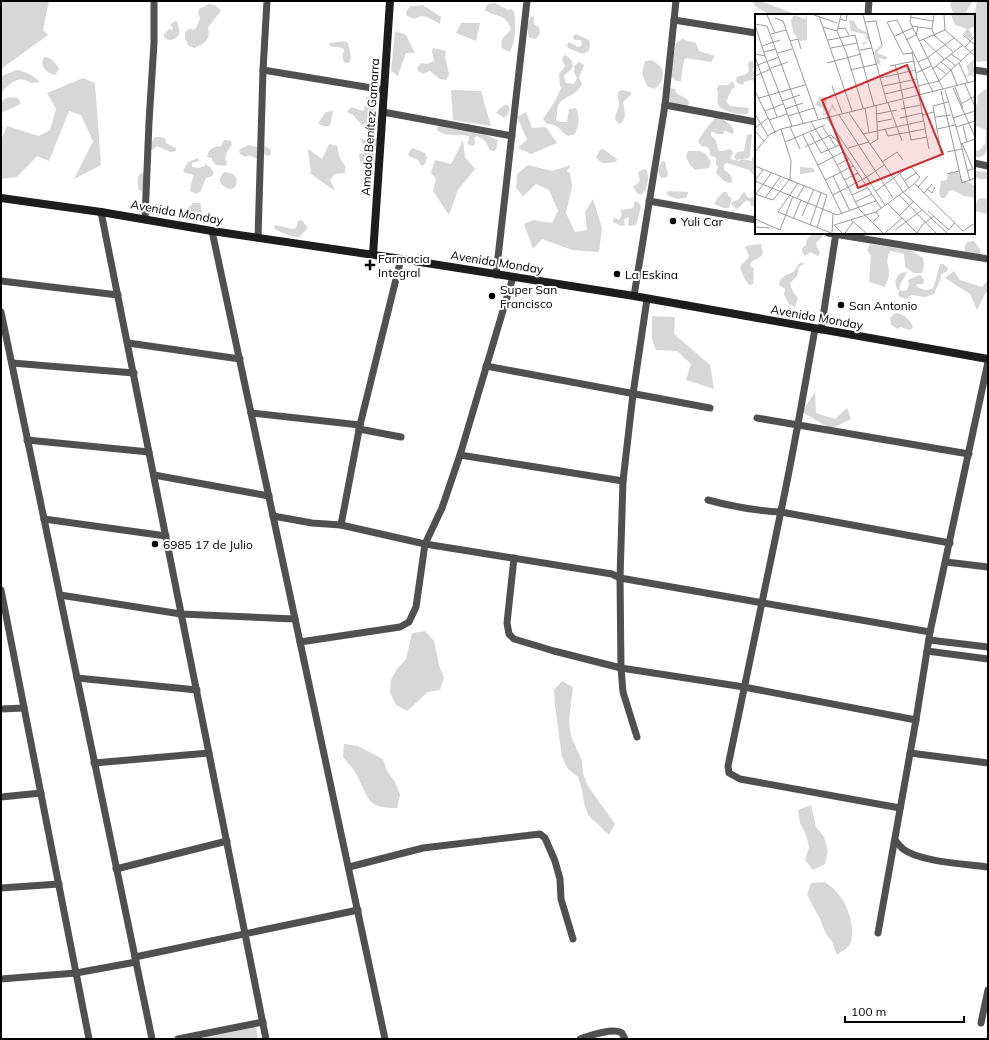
<svg xmlns="http://www.w3.org/2000/svg" width="989" height="1040" viewBox="0 0 989 1040" font-family="Mulish,sans-serif">
	<rect width="100%" height="100%" fill="#fff"/>
	<g fill="#d7d7d7">
		<path d="M1 1H49L43 30 48 35 1 69Z"/>
		<path d="M753 1H760L793 13 794 15H770L755 6Z"/>
		<path d="M952 1H973L964 15H954L950 5Z"/>
		<path d="M977 1H988V61L977 62 974 57 975 31 974 17Z"/>
		<path d="M495 3 508 10 511 9 514 11C516 21 516 45 509 52L502 48C499 39 506 36 511 29 505 13 497 18 485 10L486 6 488 4Z"/>
		<path d="M209 4 215 5 221 11 208 27C211 39 205 44 194 48L188 45 185 38V32L190 28 193 30 196 28 200 18 198 12 199 9Z"/>
		<path d="M423 5 441 17 440 24 427 17 421 16 414 19 406 15V12L410 6H416Z"/>
		<path d="M531 16 534 17V24L539 27 540 33 536 39 531 38H529L527 27Z"/>
		<path d="M175 21 177 22 179 29V35C174 40 170 42 164 37V34L169 29 172 30 173 27 170 25Z"/>
		<path d="M461 23H480L476 41 456 33Z"/>
		<path d="M395 31 406 35 415 53H406L398 76 391 71Z"/>
		<path d="M576 34 589 40 590 44 589 50 583 54 568 48 567 45 569 42 578 47 581 46 582 43 581 40H574L573 36Z"/>
		<path d="M682 39 696 43 699 51 715 56 711 62 685 58 683 65 681 81H676L671 76 674 54 676 43Z"/>
		<path d="M345 41 348 43 351 57 349 63H345C342 59 342 55 344 51L343 48 330 46 329 43Z"/>
		<path d="M433 48 446 51 445 57 449 74 446 80 440 79 430 71 423 74 418 71 417 68 421 63 427 64 434 61 432 51Z"/>
		<path d="M566 55 571 60 573 67 564 76 566 83 574 84 577 78 574 72V66L579 62 584 65 579 78 582 84C575 98 563 95 558 106 557 110 557 115 556 120L560 122H567L569 109 576 108C580 117 579 125 575 134L568 136C559 131 560 124 547 124L543 119 555 101 562 86 560 87 559 74 565 66 562 60 563 56Z"/>
		<path d="M44 57C52 58 55 62 59 69L55 75C48 73 44 70 42 63Z"/>
		<path d="M651 60C654 62 659 64 661 67 666 76 661 85 654 89L647 86 642 73 645 61Z"/>
		<path d="M750 61 753 62 754 66 752 69 756 74V82L751 80 744 82 743 85 737 83 736 80 737 77 746 74 749 71 748 64Z"/>
		<path d="M17 70C26 72 33 75 40 82L31 83C18 74 9 84 1 93V78L4 75Z"/>
		<path d="M83 78 95 83 101 165 74 179 93 141 81 115 69 111 49 161 37 156 17 177 1 179V140L7 126 39 136 50 130 56 109 47 93Z"/>
		<path d="M733 81 735 87 732 89 726 101 730 106 749 108 748 114C741 115 720 112 718 104 717 99 719 94 717 88L719 85H728Z"/>
		<path d="M669 88 675 89 676 93 687 99 689 102 688 106 685 107 670 104 668 94Z"/>
		<path d="M985 89 988 91V149C984 155 982 158 974 157V150L979 151 985 144 986 130 974 125V108L978 102 977 96Z"/>
		<path d="M451 90 481 91 491 126 453 120Z"/>
		<path d="M622 90 631 92V95L623 102C624 110 628 118 620 124 610 118 619 112 619 104 619 98 616 97 619 91Z"/>
		<path d="M373 96C374 110 383 114 375 129L362 125 353 115 347 112 351 107 363 111 366 104V98Z"/>
		<path d="M10 97 18 98 21 104 3 112 1 116V104L4 99Z"/>
		<path d="M506 105 509 106C510 112 508 115 504 118L496 113C498 110 501 106 506 105Z"/>
		<path d="M333 111 330 126H323L318 123 326 112Z"/>
		<path d="M526 112 532 128 546 127 557 143 531 154 518 148 527 139 517 117Z"/>
		<path d="M716 117C723 119 734 124 734 133L731 134 725 130 723 134H716L714 132H711V136C717 139 716 145 719 151H723L730 149 733 152 730 159 739 161 742 159 752 161V158L756 156V178L749 170 727 163 724 165V170C729 173 733 176 732 182L729 183 723 180 716 173 718 167 716 165V158L710 155 709 148C704 146 700 147 698 141 699 138 714 118 716 117Z"/>
		<path d="M441 126 476 131 498 140 496 149 494 151 490 150 485 141 477 136 474 138 475 144 473 146 469 145 467 142 469 140V136C458 133 446 138 437 130V127Z"/>
		<path d="M752 134 750 155 749 158 736 160 734 157 737 152 744 151 747 135Z"/>
		<path d="M155 137H162L165 138 166 143 176 148V151L170 152 157 146 152 150 149 148V145Z"/>
		<path d="M374 137 380 141 372 151 376 163 369 174 366 168V161L360 162 359 154 365 153 369 148 363 144 360 138 366 141H371Z"/>
		<path d="M224 140H227L231 141 232 144 227 152 225 159 227 162 226 166 216 165 212 161V158L207 157 209 151 214 147 221 146Z"/>
		<path d="M463 140 465 157 475 169 458 190 449 215 433 191 436 179 431 173 435 160 451 164Z"/>
		<path d="M329 144 337 146 340 158 345 166V173L335 174 330 180 335 191 311 174 308 149 322 159Z"/>
		<path d="M248 145 258 147 265 146 271 150V154L268 156 263 153 257 159 249 155 246 157 240 154 239 150Z"/>
		<path d="M412 148 425 153 427 158 425 164 422 166 418 160 409 156 408 154Z"/>
		<path d="M603 149 617 159 616 162C607 162 603 167 596 157L600 150Z"/>
		<path d="M688 151C701 151 704 149 711 162L709 168 695 170 690 165 686 157Z"/>
		<path d="M198 158 199 161 192 163V167L199 168 205 166 204 163 210 167 214 173 212 176 206 178 201 191 196 194 190 191 191 184 194 175 185 173 183 171 188 162Z"/>
		<path d="M662 161 665 162 668 174 667 177 663 178 660 177 658 170Z"/>
		<path d="M528 165 552 171 571 165 567 171 570 173 572 187 566 213 575 232 587 230 585 212 593 199 602 228 599 252 572 250 542 239 533 249 524 224 533 220 552 223 558 211 549 190 536 184 523 196 516 188 517 174Z"/>
		<path d="M646 169C650 176 648 189 641 195L637 193 633 187 638 183 640 180 638 174 639 171Z"/>
		<path d="M976 171 988 172V179H979L975 176Z"/>
		<path d="M143 172 146 173C149 183 153 186 144 193L138 189V176Z"/>
		<path d="M226 172 233 174 237 179C236 181 237 186 234 188 230 192 223 186 220 182 220 177 221 173 226 172Z"/>
		<path d="M669 191 688 192 687 197C680 200 671 199 666 193Z"/>
		<path d="M723 192H727L728 196 732 198 729 208H724L714 204 717 199Z"/>
		<path d="M745 192 748 198 756 197V206H751L750 202 747 200C743 202 742 206 737 209L732 205 731 202C738 201 740 199 742 193Z"/>
		<path d="M983 198 988 199V214L974 211V205H976L978 199Z"/>
		<path d="M635 201 638 202 641 206 636 225 629 226 628 225 629 218 627 217 624 220 625 225 622 226 613 222 614 217 619 220 622 214 620 211 621 210 633 208Z"/>
		<path d="M193 203H200L202 213 198 219 192 220 188 215V208Z"/>
		<path d="M301 220 308 228 299 237C294 237 277 232 274 228L275 225 293 229 296 228 298 221Z"/>
		<path d="M815 233H820L823 236 816 243 817 247 820 252 819 255 818 256 810 252 805 256 802 252V248L806 245C806 238 810 236 815 233Z"/>
		<path d="M974 241 980 249V255L966 254C964 250 964 246 967 242Z"/>
		<path d="M761 244 763 254C760 259 754 258 750 264L751 267 754 268C753 274 754 279 753 284L750 285C747 284 742 273 740 269 741 263 747 261 749 256L745 247C750 244 755 245 761 244Z"/>
		<path d="M870 244 910 250 923 258 924 266 922 273H914L905 267 904 254 890 251C885 262 889 264 889 274 889 278 886 283 885 287L869 282 871 256 867 250Z"/>
		<path d="M802 262 804 264 799 267 797 276 790 283 793 292 798 298 795 307 789 304 784 295 785 289 779 285C780 276 787 275 793 272 797 269 797 264 802 262Z"/>
		<path d="M940 264H943L948 268 947 271 941 275V278L934 294 925 297 911 295 907 299 900 297 898 294 899 291C892 283 896 272 907 272 905 279 898 283 900 291L907 290 909 285 908 280 917 276 920 275 923 278 924 281 923 284H917V287L925 290 932 289 934 286Z"/>
		<path d="M954 271 960 280 982 287 988 280V292H986L977 310 970 294 945 278Z"/>
		<path d="M895 313C903 313 912 321 913 328L910 330 900 327 898 329 891 325 890 318Z"/>
		<path d="M652 316 675 317 674 334 710 365 714 389 686 380 691 364 677 351 656 350 652 340Z"/>
		<path d="M815 392 816 413 835 419 847 408 851 419 831 429 802 412Z"/>
		<path d="M425 631 434 641 439 665 444 678 440 690 428 692 407 711 396 705 390 693 391 680 397 669 406 659 412 633Z"/>
		<path d="M562 681 573 687 569 721 571 736 582 761 583 774 588 786 615 824 609 835 588 815 584 803 582 790 578 777 568 769 562 757 555 705 554 690Z"/>
		<path d="M344 744 358 746 383 759 387 771 395 782 400 795 397 808C368 808 370 801 358 778 355 770 349 764 343 757Z"/>
		<path d="M811 805 816 827 824 837 828 851 825 864 813 870 805 860 809 847 806 835 800 823 798 810Z"/>
		<path d="M825 882C830 886 836 890 839 895 848 905 859 936 847 948 845 950 840 952 837 955L832 942 825 932 820 919 807 895 811 883Z"/>
		<path d="M256 1027 258 1039H198Z"/>
	</g>
	<g fill="none" stroke-linecap="round" stroke-linejoin="round">
		<g stroke="#505050" stroke-width="7">
			<path d="M868 15 869 1"/>
			<path d="M674 20 756 33"/>
			<path d="M263 70 384 90"/>
			<path d="M974 70 988 72"/>
			<path d="M665 105 756 122"/>
			<path d="M383 112 512 136"/>
			<path d="M974 163 988 166"/>
			<path d="M649 201 756 220"/>
			<path d="M101 212 266 1039"/>
			<path d="M145 219 149 122 154 43V1"/>
			<path d="M212 231 385 1039"/>
			<path d="M828 233 988 259"/>
			<path d="M258 238 263 70 267 1"/>
			<path d="M496 275 527 1"/>
			<path d="M1 281 118 295"/>
			<path d="M634 296 665 105 676 1"/>
			<path d="M1 312 152 1039"/>
			<path d="M815 329C804 390 794 450 781 511 764 596 745 681 728 766L729 773 740 779 900 808"/>
			<path d="M821 330 836 233"/>
			<path d="M128 343 240 359"/>
			<path d="M12 363 134 373"/>
			<path d="M486 366 710 408"/>
			<path d="M251 413 360 425"/>
			<path d="M757 418 969 454"/>
			<path d="M359 429 401 437"/>
			<path d="M27 440 149 452"/>
			<path d="M460 455 623 481"/>
			<path d="M154 475 269 496"/>
			<path d="M708 500C734 507 754 511 781 512L950 543"/>
			<path d="M273 516 312 523 341 525 425 544 612 574 620 578 930 632"/>
			<path d="M44 519 166 536"/>
			<path d="M341 525 360 425 401 259"/>
			<path d="M514 558 507 623 509 634 514 639 554 651 621 668 744 687 916 720"/>
			<path d="M946 562 988 567"/>
			<path d="M1 590 89 1039"/>
			<path d="M60 595 181 614 295 619"/>
			<path d="M929 640 988 647"/>
			<path d="M300 642 400 627 409 622 416 607 425 544 442 508 460 455 513 277"/>
			<path d="M927 651 988 659"/>
			<path d="M77 678 197 690"/>
			<path d="M1 709 24 708"/>
			<path d="M637 737 623 692 621 668 620 578 623 481 633 394 647 299"/>
			<path d="M910 753 988 763"/>
			<path d="M94 763 209 753"/>
			<path d="M1 797 41 793"/>
			<path d="M895 840C897 843 900 846 903 849 920 862 966 864 988 867"/>
			<path d="M349 867 423 848 540 834 545 838 555 861 560 879 561 899 573 939"/>
			<path d="M116 869 227 841"/>
			<path d="M1 888 59 884"/>
			<path d="M878 933 916 720 930 632 988 362"/>
			<path d="M135 957 358 910"/>
			<path d="M1 979 76 973 136 962"/>
			<path d="M981 1023 988 990"/>
			<path d="M178 1039 263 1022"/>
			<path d="M580 1039C589 1036 613 1027 622 1033 622 1034 625 1038 625 1039"/>
		</g>
		<g stroke="#1d1d1d" stroke-width="8">
			<path d="M1 198 101 212 212 231 401 259 634 296 988 359"/>
			<path d="M373 255 390 1"/>
		</g>
	</g>
	<g fill="#000" stroke="#fff" stroke-width="1.5">
		<circle cx="673" cy="221" r="4"/>
		<path d="M368 259h4v4h4v4h-4v4h-4v-4h-4v-4h4z"/>
		<circle cx="617" cy="274" r="4"/>
		<circle cx="492" cy="296" r="4"/>
		<circle cx="841" cy="305" r="4"/>
		<circle cx="155" cy="544" r="4"/>
	</g>
	<g text-anchor="middle" dominant-baseline="central" stroke-width="4" stroke-linejoin="round" paint-order="stroke">
		<g font-size="12" fill="#000" stroke="#fff">
			<text transform="translate(370 127) rotate(-86)">Amado Benítez Gamarra</text>
			<text transform="translate(177 212) rotate(10)">Avenida Monday</text>
			<text transform="translate(497 262) rotate(9)">Avenida Monday</text>
			<text transform="translate(817 317) rotate(10)">Avenida Monday</text>
		</g>
		<g font-size="12" fill="#000" stroke="#fff" text-anchor="start">
			<text x="681" y="221">Yuli Car</text>
			<text x="378" y="258">Farmacia<tspan x="378" dy="14">Integral</tspan></text>
			<text x="625" y="274">La Eskina</text>
			<text x="500" y="289">Super San<tspan x="500" dy="14">Francisco</tspan></text>
			<text x="849" y="305">San Antonio</text>
			<text x="163" y="544">6985 17 de Julio</text>
		</g>
	</g>
	<g transform="translate(755 14)">
		<rect width="220" height="220" fill="#fff"/>
		<path d="M39 1 50 5 52 1V26L45 27 38 18 36 6ZM196 1H220V12L214 15 218 23 215 26 208 20 212 15 200 11ZM94 6 99 7 103 14 113 19 116 30 113 27 109 31 106 30 114 26 110 24 112 21 97 17 96 19ZM126 31 128 32 122 39 132 43 131 46 124 44 126 52 122 49 119 37ZM220 45 218 51 220 59H216L220 61V64L216 61 211 63 209 60 212 62 214 58 211 52ZM65 83H71L72 87 69 99 75 96 77 89 81 96 80 98 77 93 75 100 68 102V94L60 91ZM45 153 58 154 60 158 45 160ZM196 157 203 159 207 166 216 169 220 173V184L209 182 198 176 194 177 190 184H186L184 179 186 167 191 166Z" fill="#d7d7d7"/>
		<path fill="none" stroke="#999" stroke-width="1" d="M12 1 20 19M59 1 82 9M86 1 82 17 91 38 108 94M108 1 132 89M156 1 155 8 188 75M179 1 177 15 179 21 198 38M189 1 190 16 220 42M64 2 97 97M155 3 178 7M20 4 28 7 63 105M85 5 91 7 92 1M110 8 121 7 127 31M0 10 12 12 48 109M0 11 10 42M157 12 177 15M68 13 82 17M82 15 90 14 94 21M16 20 31 16M208 21 220 31M140 22 157 14M168 25 189 45M73 26 100 21 119 92M151 26 161 21 163 13M35 27 43 25 46 35M164 27 190 16M7 32 25 26M210 33 220 22M76 34 102 29M105 36 117 34M9 38 21 35M157 38 165 81M23 39 37 35M158 39 148 40 132 8 142 6 178 78M0 40 10 42 37 112M196 40 206 47M0 43 22 103M191 44 201 52M163 48 172 44 199 24M186 48 196 56 202 71M72 49 106 40M204 49 213 69M140 51 143 60 160 56M0 52 24 43M135 52 159 47M181 52 191 60M16 54 33 48M177 55 208 31M95 56 122 50M161 59 176 52M0 62 16 55M125 64 143 60 148 84M210 70 220 93M77 72 87 99M128 72 162 65M200 73 208 94M198 74 220 123M190 76 206 130 220 125M0 77 20 118M186 77 207 169 220 164M130 80 184 67 220 34M164 82 174 135M4 84 50 71M148 86 156 126 172 123M27 87 45 81M133 89 147 127M206 90 220 82M110 94 114 119M30 95 48 89M146 95 166 91M10 97 28 90M94 99 148 178 192 219M0 100 13 122M121 100 142 96M84 101 138 184M167 101 179 98M33 102 59 94M180 103 196 101M72 104 130 191M145 104 167 99M198 104 220 97M14 106 32 100M56 108 78 143 104 195 128 219M122 108 137 105M67 112 81 133M208 112 212 128M35 113 45 135M201 113 220 107M0 114 13 104M130 115 133 122 170 115M182 115 200 111M0 117 9 127M55 119 66 139 84 131M108 120 168 107M48 121 87 200M75 124H80L126 194M30 128 70 111M207 129 218 155 212 157M115 130 123 125 121 92M206 130 215 167M50 133 76 121 79 124M93 134 114 128M0 138 15 120 26 115 220 67M192 138 207 135M186 139 178 92 193 88M127 148 142 138 148 146M63 151 88 138M82 151 93 145M0 152 72 181 62 214M145 160 154 174M192 160 204 157M78 162 95 197M112 163 129 151M0 166 9 155M70 166 98 152M89 166 103 159M0 167 82 201 121 187M149 167 161 159M43 169 23 198 76 219M160 170 208 217 220 209M163 173 173 162M172 175 177 179 180 173M169 179 177 170M0 180 18 186 35 165 36 147 26 115M1 180 17 158M78 181 112 163M97 181 112 174M144 181 181 219M10 184 26 162M42 184 50 171M100 188 117 180M132 189 162 219M173 197 194 216 200 208M145 201 158 188M47 202 59 175M0 205 25 216 38 182M38 205 46 186M96 206 111 219M117 209 124 202 121 198M55 211 66 179M0 213 15 214M140 216 167 196M77 219 78 199M87 219 79 211 121 198 158 171 165 163 155 152 121 177M90 219 98 208M130 219 147 204M162 219 168 210 179 202"/>
		<path fill="#d62828" fill-opacity="0.15" stroke="#d62828" stroke-width="2" d="M152 51 188 140 103 174 67 86Z"/>
		<rect width="220" height="220" fill="none" stroke="#000" stroke-width="2"/>
	</g>
	<rect width="989" height="1040" fill="none" stroke="#000000" stroke-width="4"/>
	<path d="M845 1016v6h119v-6" fill="none" stroke="#000000" stroke-width="2"/>
	<text x="851" y="1016" font-size="12" fill="#000000" stroke="#ffffff" stroke-width="3" paint-order="stroke">100 m</text>
</svg>
